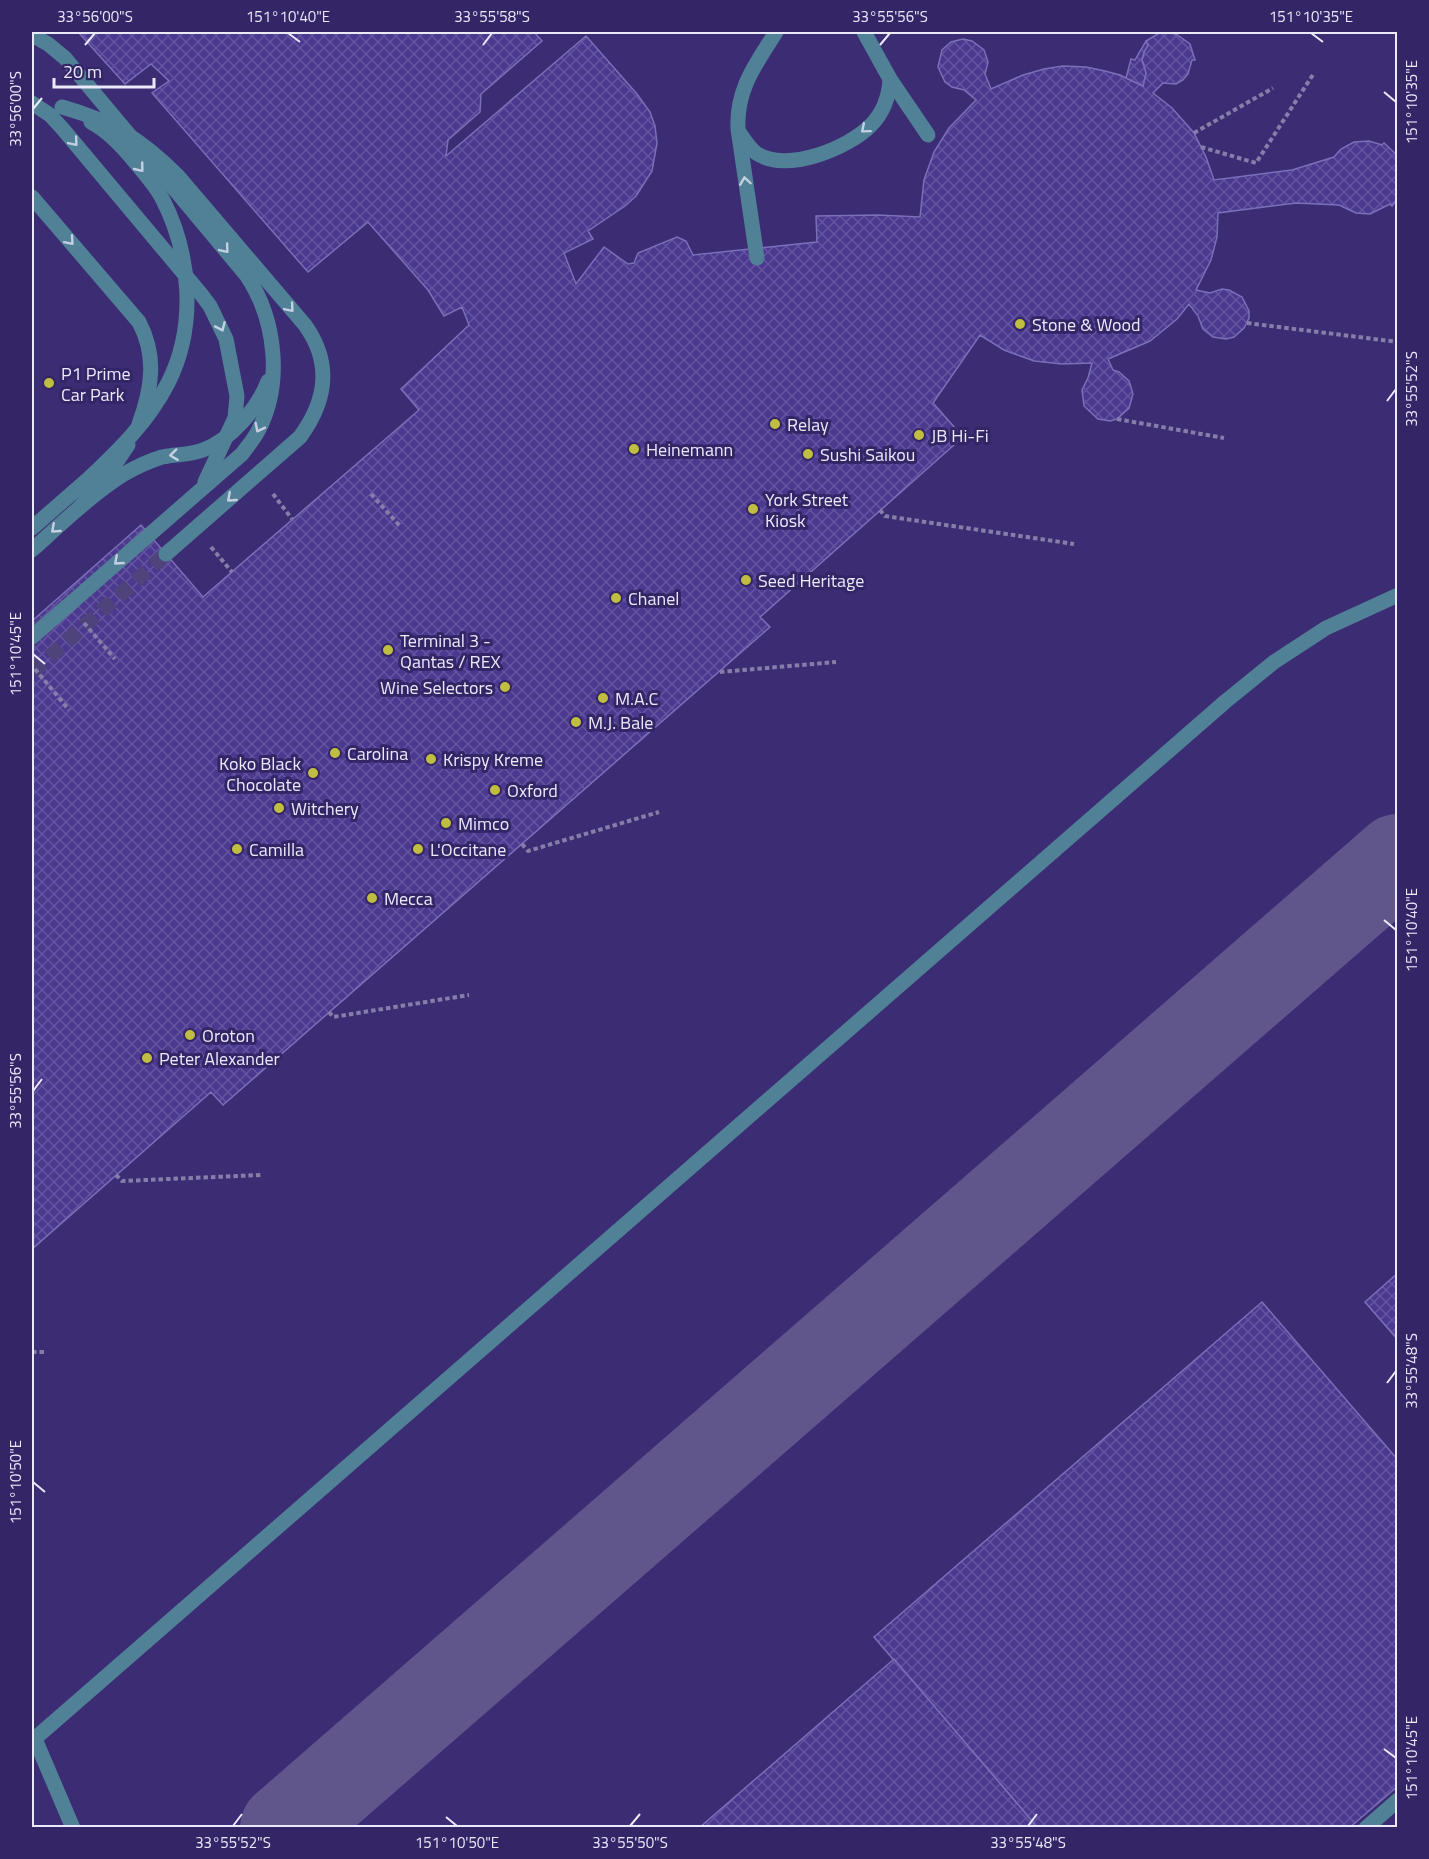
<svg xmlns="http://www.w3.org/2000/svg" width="1429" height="1859" viewBox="0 0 1429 1859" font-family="'Titillium Web',sans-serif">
	<defs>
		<pattern id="building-cross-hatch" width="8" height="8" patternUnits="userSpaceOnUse" patternTransform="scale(1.5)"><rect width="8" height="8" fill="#4b388f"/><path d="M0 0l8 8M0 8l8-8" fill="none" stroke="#6555a0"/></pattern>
	</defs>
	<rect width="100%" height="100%" fill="#332566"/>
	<path fill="#3b2c74" d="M32 32H1397V1827L32 1828Z"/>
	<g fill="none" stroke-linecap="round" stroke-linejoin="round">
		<path stroke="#61568c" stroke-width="90" d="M285 1828 1398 859"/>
	</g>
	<g fill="url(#building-cross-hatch)" stroke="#7a70b8" stroke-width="1.5">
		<path d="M78 32H534L542 41 481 94 480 112 448 140 446 156 586 36 637 94 650 112 655 126 657 143 652 171 636 196 625 206 588 231 593 239 564 253 576 284 604 247 628 264 634 263 638 253 677 237 686 241 693 255 817 242 816 216 878 215 920 217 924 180 934 152 949 128 976 100 964 90 952 87 945 82 938 67 942 50 951 42 963 39 972 41 984 50 988 62 985 74 991 89 1023 75 1044 69 1063 66 1086 67 1105 71 1120 75 1143 86 1146 73 1142 60 1144 52 1148 45 1146 41 1161 32 1176 34 1190 44 1195 60H1192L1188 74 1183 80 1176 84 1163 83 1153 93 1172 108 1194 133 1206 157 1214 180 1292 170 1334 157 1341 149 1354 142 1369 141 1382 145 1384 143 1398 156V198L1392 206 1390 204 1370 214 1356 213 1339 205 1296 203 1218 213 1217 237 1211 260 1196 290 1210 293 1222 289 1229 290 1242 297 1249 311V318L1244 328 1234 337 1226 339 1213 337 1203 329 1198 316 1189 304 1177 319 1150 341 1108 359 1113 370 1119 372 1129 381 1133 394 1129 408 1117 419 1110 421 1098 419 1084 406 1082 390 1088 378 1092 363 1062 364 1034 361 1004 350 980 335 933 403 963 437 760 617 770 627 223 1105 211 1092 32 1249V621L141 525 203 597 419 410 401 389 469 325 462 307 444 316 428 290 368 222 308 272 152 93 169 81 151 64 125 84Z"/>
		<path d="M1146 41 1148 45 1144 52 1142 60 1146 73 1143 86 1126 78 1131 59 1135 60Z"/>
		<path d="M1398 1273V1340L1365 1302Z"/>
		<path d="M1262 1302 1398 1460V1786L1349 1828H1038L874 1637Z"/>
		<path d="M894 1659 1038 1828H699Z"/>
	</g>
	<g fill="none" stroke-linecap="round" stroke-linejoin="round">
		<path stroke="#4f437c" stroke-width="15" stroke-dasharray="15 8" stroke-linecap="butt" d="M32 672 166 554"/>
		<g stroke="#867ea9" stroke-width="4" stroke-dasharray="4.5 3" stroke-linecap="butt">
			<path d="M1194 133 1273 88"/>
			<path d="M1201 147 1256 163 1314 73"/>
			<path d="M1396 200 1398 201"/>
			<path d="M1247 323 1398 342"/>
			<path d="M1117 419 1224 438"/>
			<path d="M273 494 292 519"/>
			<path d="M371 494 400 526"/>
			<path d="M880 510 885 516 1074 544"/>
			<path d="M211 547 232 572"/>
			<path d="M84 623 115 659"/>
			<path d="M35 669 69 710"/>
			<path d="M720 672 836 662"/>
			<path d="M522 844 528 851 659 812"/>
			<path d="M329 1012 333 1017 469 995"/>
			<path d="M116 1175 122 1181 261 1175"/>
			<path d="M32 1352H47"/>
		</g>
		<g stroke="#518196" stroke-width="15">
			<path d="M864 32 890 79 928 135"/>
			<path d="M32 35 48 44 65 58 247 276C276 320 283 384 258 431 254 439 247 447 242 454L32 637"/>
			<path d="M32 103 50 115 62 128 201 294 210 306 226 339 237 396 235 418 205 482"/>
			<path d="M739 132C744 139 749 148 756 153 786 174 849 148 871 125 884 112 889 97 890 79"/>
			<path d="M32 197 139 322C157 356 152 389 139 424"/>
			<path d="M757 258 738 129C736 89 756 64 776 32"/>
			<path d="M78 509 105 479 128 445"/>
			<path d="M32 528 86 481"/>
			<path d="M32 550C61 524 91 495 124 474 136 467 149 461 162 457 176 454 190 455 203 450 231 440 258 408 268 381"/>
			<path d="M35 1739 73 1828"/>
			<path d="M32 1741 1226 701 1274 662 1326 628 1398 595"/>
			<path d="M1366 1828 1398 1800"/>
		</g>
		<g stroke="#518196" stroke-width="15">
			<path d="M62 107C112 121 141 139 178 176L305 325C332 363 327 400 300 437L166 554"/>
			<path d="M86 481C118 451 148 422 168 383 197 326 191 254 162 198 155 185 144 173 135 162 123 147 108 131 91 122"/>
		</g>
	</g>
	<defs><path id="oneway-chevron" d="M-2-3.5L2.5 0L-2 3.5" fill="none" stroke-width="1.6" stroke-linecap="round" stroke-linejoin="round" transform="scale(1.5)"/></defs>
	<g stroke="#c4d0e2">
		<use href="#oneway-chevron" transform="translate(865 129) rotate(140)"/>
		<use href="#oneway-chevron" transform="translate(74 142) rotate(50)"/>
		<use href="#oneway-chevron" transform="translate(140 168) rotate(51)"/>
		<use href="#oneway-chevron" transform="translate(745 181) rotate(-98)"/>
		<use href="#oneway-chevron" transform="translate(70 241) rotate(49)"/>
		<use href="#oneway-chevron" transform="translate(225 249) rotate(50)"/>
		<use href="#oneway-chevron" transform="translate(290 308) rotate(50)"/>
		<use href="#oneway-chevron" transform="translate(221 327) rotate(66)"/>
		<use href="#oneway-chevron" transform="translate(259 428) rotate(117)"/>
		<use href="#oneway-chevron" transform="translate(174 455) rotate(173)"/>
		<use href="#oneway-chevron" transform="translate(231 498) rotate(139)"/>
		<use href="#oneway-chevron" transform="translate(55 529) rotate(139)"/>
		<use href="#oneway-chevron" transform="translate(118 561) rotate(139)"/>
	</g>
	<path fill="none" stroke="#ebeafb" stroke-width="2" d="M288 33 300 42M1311 33 1323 42M85 45 95 33M483 45 492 33M880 45 890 33M1384 92 1396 102M33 109 42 98M1387 401 1396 389M33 654 45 664M1384 920 1396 930M33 1091 42 1079M1387 1383 1396 1371M33 1482 45 1492M1384 1749 1396 1758M446 1817 457 1826M233 1826 242 1814M630 1826 640 1814M1028 1826 1037 1814"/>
	<g fill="#c0be41" stroke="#332566" stroke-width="2">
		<circle cx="1020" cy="324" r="6"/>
		<circle cx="49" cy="383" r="6"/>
		<circle cx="775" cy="424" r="6"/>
		<circle cx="919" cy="435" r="6"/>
		<circle cx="634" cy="449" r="6"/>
		<circle cx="808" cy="454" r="6"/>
		<circle cx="753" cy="509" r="6"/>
		<circle cx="746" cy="580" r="6"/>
		<circle cx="616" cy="598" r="6"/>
		<circle cx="388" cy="650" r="6"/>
		<circle cx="505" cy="687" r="6"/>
		<circle cx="603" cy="698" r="6"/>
		<circle cx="576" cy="722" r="6"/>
		<circle cx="335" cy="753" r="6"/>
		<circle cx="431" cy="759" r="6"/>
		<circle cx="313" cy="773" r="6"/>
		<circle cx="495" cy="790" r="6"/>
		<circle cx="279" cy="808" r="6"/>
		<circle cx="446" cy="823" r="6"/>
		<circle cx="237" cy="849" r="6"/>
		<circle cx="418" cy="849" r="6"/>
		<circle cx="372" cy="898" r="6"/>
		<circle cx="190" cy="1035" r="6"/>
		<circle cx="147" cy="1058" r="6"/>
	</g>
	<g text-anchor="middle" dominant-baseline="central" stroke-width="6" stroke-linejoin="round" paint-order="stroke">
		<g font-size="18" fill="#ebeafb" stroke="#332566" text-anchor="start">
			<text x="1032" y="324">Stone &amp; Wood</text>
			<text x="61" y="373">P1 Prime<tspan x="61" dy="21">Car Park</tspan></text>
			<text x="787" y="424">Relay</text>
			<text x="931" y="435">JB Hi-Fi</text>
			<text x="646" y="449">Heinemann</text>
			<text x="820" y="454">Sushi Saikou</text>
			<text x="765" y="499">York Street<tspan x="765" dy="21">Kiosk</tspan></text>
			<text x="758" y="580">Seed Heritage</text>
			<text x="628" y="598">Chanel</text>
			<text x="400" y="640">Terminal 3 -<tspan x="400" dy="21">Qantas / REX</tspan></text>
			<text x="493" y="687" text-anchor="end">Wine Selectors</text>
			<text x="615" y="698">M.A.C</text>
			<text x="588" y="722">M.J. Bale</text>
			<text x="347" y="753">Carolina</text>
			<text x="443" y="759">Krispy Kreme</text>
			<text x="301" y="763" text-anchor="end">Koko Black<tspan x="301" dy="21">Chocolate</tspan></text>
			<text x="507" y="790">Oxford</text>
			<text x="291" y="808">Witchery</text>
			<text x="458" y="823">Mimco</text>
			<text x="249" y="849">Camilla</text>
			<text x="430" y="849">L'Occitane</text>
			<text x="384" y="898">Mecca</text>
			<text x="202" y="1035">Oroton</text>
			<text x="159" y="1058">Peter Alexander</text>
		</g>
	</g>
	<rect width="1429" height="1859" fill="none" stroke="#332566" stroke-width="66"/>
	<path d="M54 78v9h100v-9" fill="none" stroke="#ebeafb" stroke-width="3"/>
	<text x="63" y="78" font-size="18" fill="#ebeafb" stroke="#332566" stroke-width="4.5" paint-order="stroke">20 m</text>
	<rect x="33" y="33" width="1363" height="1793" fill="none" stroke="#ebeafb" stroke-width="2"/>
	<g font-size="15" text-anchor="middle" fill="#ebeafb">
		<text x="95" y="22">33°56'00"S</text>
		<text x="288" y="22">151°10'40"E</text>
		<text x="492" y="22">33°55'58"S</text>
		<text x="890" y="22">33°55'56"S</text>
		<text x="1311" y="22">151°10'35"E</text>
		<text transform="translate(1412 102) rotate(-90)" y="5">151°10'35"E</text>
		<text transform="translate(16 109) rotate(-90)" y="5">33°56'00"S</text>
		<text transform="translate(1412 389) rotate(-90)" y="5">33°55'52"S</text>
		<text transform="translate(16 654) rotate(-90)" y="5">151°10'45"E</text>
		<text transform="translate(1412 930) rotate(-90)" y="5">151°10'40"E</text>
		<text transform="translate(16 1091) rotate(-90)" y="5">33°55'56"S</text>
		<text transform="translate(1412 1371) rotate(-90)" y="5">33°55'48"S</text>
		<text transform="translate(16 1482) rotate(-90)" y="5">151°10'50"E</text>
		<text transform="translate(1412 1758) rotate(-90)" y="5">151°10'45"E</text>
		<text x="233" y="1848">33°55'52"S</text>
		<text x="457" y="1848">151°10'50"E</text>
		<text x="630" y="1848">33°55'50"S</text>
		<text x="1028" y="1848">33°55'48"S</text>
	</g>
</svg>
